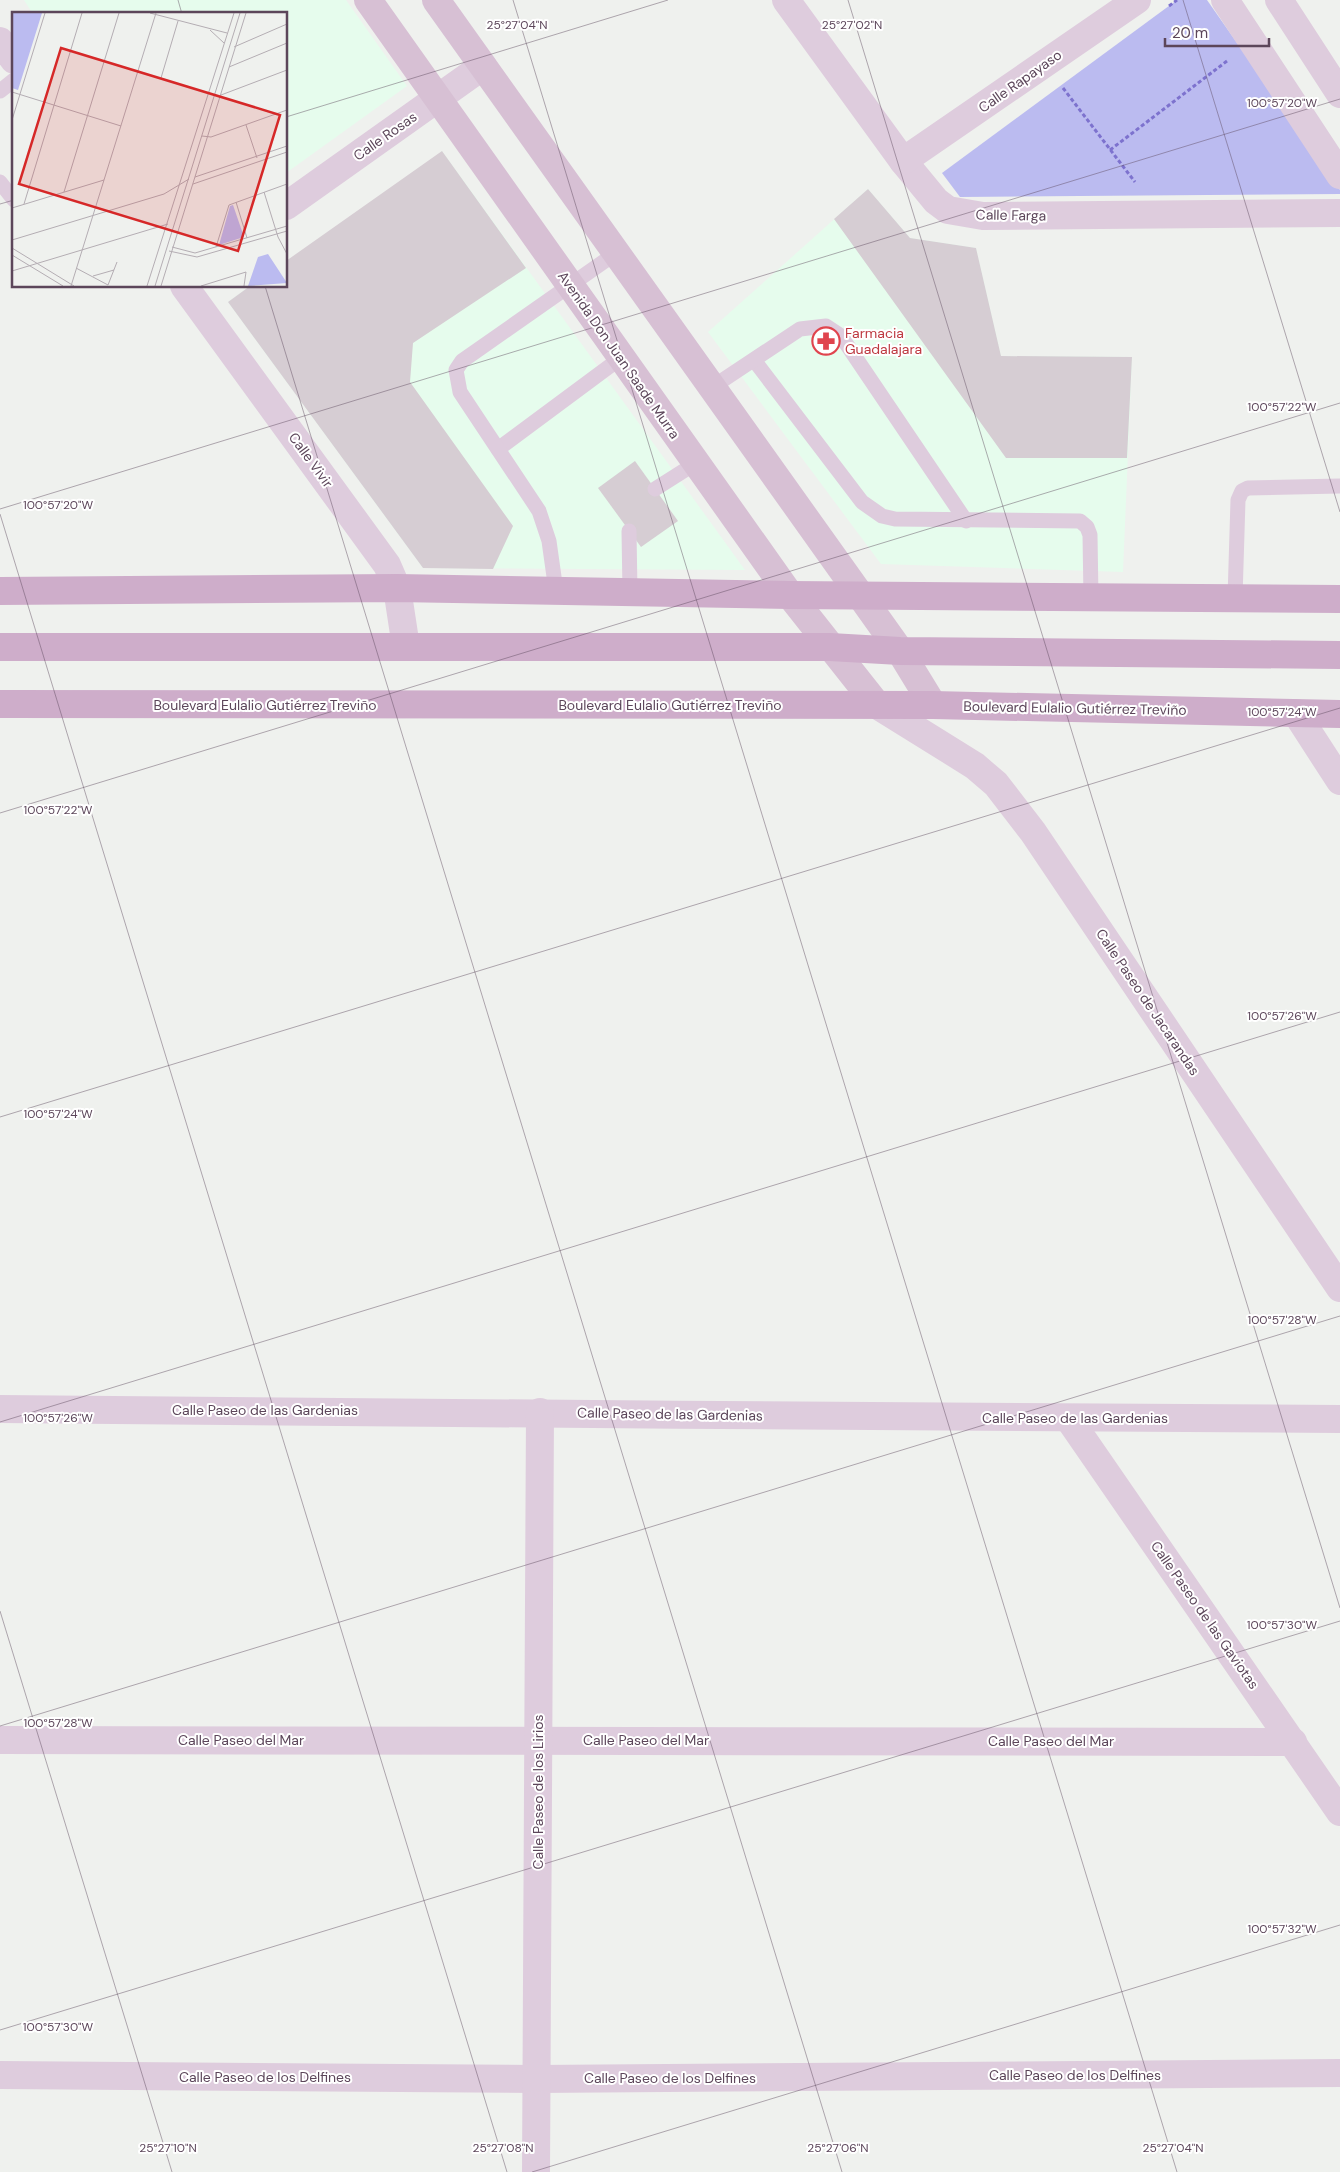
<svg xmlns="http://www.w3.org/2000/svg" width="1340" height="2172" viewBox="0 0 1340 2172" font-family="'DM Sans',sans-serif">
	<rect width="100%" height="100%" fill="#eff1ee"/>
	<g fill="#e6fced">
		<path d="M24 0H346L407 86 286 173V14H33Z"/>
		<path d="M442 151 745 570 423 568 228 302 250 286H286Z"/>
		<path d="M868 189 910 238 976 248 1001 356 1132 357 1123 572 881 564 708 332Z"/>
	</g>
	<path fill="#bbbbf0" d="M1177 0H1207L1340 190V194L960 197 942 173Z"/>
	<g fill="#d6cdd3">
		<path d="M442 151 526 268 413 343 410 382 513 526 493 569 423 568 228 302 250 286H286V261Z"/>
		<path d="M868 189 910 238 976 248 1001 356 1132 357 1127 458H1006L834 219Z"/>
		<path d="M635 461 678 521 641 547 598 488Z"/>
	</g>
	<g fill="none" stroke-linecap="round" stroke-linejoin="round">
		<g stroke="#7d72ce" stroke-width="3" stroke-dasharray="4 2.5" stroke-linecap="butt">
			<path d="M1169 6 1177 0"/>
			<path d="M1063 88 1135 182"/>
			<path d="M1110 150 1227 61"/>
		</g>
		<g stroke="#deccdd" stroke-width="15">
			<path d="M0 91 14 80"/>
			<path d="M0 182 14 200"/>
			<path d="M754 360 862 502 882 516 895 519 1080 521 1087 527 1090 535 1091 598"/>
			<path d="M711 388 800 329 826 326 841 336 966 521"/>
			<path d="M498 449 622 357"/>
			<path d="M655 489 696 463"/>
			<path d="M629 531 630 592"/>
			<path d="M556 591 549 541 539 511 460 392 456 370 462 361 616 253"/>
			<path d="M1235 598 1238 500 1242 491 1248 488 1340 486"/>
		</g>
		<g stroke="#deccdd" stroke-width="28">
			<path d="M786 0 903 161 936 201 948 210 983 216 1340 213"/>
			<path d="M1225 0 1340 175"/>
			<path d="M1279 0 1340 94"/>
			<path d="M0 41 14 60"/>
			<path d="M903 161 1137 0"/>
			<path d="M286 206 483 66"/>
			<path d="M184 286 387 565 397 588 406 647"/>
			<path d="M877 705 975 766 996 784 1033 832 1340 1288"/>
			<path d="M1296 713 1340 781"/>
			<path d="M0 1409C447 1411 893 1419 1340 1419"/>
			<path d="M1069 1419 1340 1812"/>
			<path d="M0 1740 1293 1742"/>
			<path d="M0 2075 536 2079 1340 2073"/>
			<path d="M536 2172 540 1412"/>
		</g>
		<g stroke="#d7c0d4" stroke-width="28">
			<path d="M368 0 790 595 877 705"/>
			<path d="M436 0 900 651 933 705"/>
		</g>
		<g stroke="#ceadca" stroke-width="28">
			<path d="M0 591 397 588 790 595 1340 599"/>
			<path d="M0 647H830L900 651 1340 655"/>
			<path d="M0 704 933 705 1340 714"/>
		</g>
	</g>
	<path fill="none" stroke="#5c465a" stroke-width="1" stroke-opacity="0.45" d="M178 0 182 14M513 0 1177 2172M848 0 1340 1608M1183 0 1340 512M286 117 668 0M0 204 14 200M265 286 842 2172M0 509 1340 99M0 514 507 2172M0 813 1340 403M0 1117 1340 708M0 1422 1340 1012M0 1611 172 2172M0 1726 1340 1316M0 2030 1340 1621M532 2172 1340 1925"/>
	<defs>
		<g id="pharmacy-ring" transform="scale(1.4375)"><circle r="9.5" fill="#fff" stroke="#e0444e" stroke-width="1.5"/><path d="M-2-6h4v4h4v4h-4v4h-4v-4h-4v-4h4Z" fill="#e0444e"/></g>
	</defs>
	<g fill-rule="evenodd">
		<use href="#pharmacy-ring" x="826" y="341"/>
	</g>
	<g text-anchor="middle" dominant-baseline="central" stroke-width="4" stroke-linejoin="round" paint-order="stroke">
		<g font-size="14" fill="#5c465a" stroke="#fff">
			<text transform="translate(1020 81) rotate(-35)">Calle Rapayaso</text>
			<text transform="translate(385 136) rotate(-35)">Calle Rosas</text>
			<text transform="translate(1011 215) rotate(1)">Calle Farga</text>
			<text transform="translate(619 355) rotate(55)">Avenida Don Juan Saade Murra</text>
			<text transform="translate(311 460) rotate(54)">Calle Vivir</text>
			<text x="265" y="705">Boulevard Eulalio Gutiérrez Treviño</text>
			<text x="670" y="705">Boulevard Eulalio Gutiérrez Treviño</text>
			<text transform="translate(1075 708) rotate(1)">Boulevard Eulalio Gutiérrez Treviño</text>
			<text transform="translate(1148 1002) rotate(56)">Calle Paseo de Jacarandas</text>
			<text x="265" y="1410">Calle Paseo de las Gardenias</text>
			<text transform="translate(670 1414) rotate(1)">Calle Paseo de las Gardenias</text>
			<text x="1075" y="1418">Calle Paseo de las Gardenias</text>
			<text transform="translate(1205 1615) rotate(55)">Calle Paseo de las Gaviotas</text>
			<text x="241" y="1740">Calle Paseo del Mar</text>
			<text x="646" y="1740">Calle Paseo del Mar</text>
			<text x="1051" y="1741">Calle Paseo del Mar</text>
			<text transform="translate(538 1792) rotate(-90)">Calle Paseo de los Lirios</text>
			<text x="1075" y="2075">Calle Paseo de los Delfines</text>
			<text x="265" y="2077">Calle Paseo de los Delfines</text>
			<text x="670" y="2078">Calle Paseo de los Delfines</text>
		</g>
		<g font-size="14" fill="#be3a42" stroke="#fff" text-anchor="start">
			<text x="845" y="333">Farmacia<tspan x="845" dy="16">Guadalajara</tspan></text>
		</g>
	</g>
	<g transform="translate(12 12)">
		<rect width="275" height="275" fill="#eff1ee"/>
		<path d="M0 1H30L6 78 0 76ZM221 193 232 225 207 233 218 194ZM256 242 275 271 236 274 246 245Z" fill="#bbbbf0"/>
		<path fill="none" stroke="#b4adb3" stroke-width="1" d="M138 1 215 21M198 18 212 31M222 35 275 12M217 55 275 31M149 66 166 9M0 80 109 114M209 83 275 58M0 108 33 1M234 113 245 146M190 124 199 125 275 98M183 165 275 134M181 172 275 140M52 180 107 1M252 180 266 225 275 242M224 190 235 226M12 192 70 1M0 196 92 168M0 228 152 182 177 167M160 235 183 241 275 214M204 235 217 193 275 172M0 236 62 274M157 239 185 245 275 219M0 243 51 274M64 256 96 273 105 250M0 259 156 212M81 264 102 258M59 274 144 1M135 274 222 1M143 274 228 1M149 274 234 1M189 274 234 260 232 274"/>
		<path fill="#d62828" fill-opacity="0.15" stroke="#d62828" stroke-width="2.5" d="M49 36 268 103 226 239 7 172Z"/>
		<rect width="275" height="275" fill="none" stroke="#5c465a" stroke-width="2.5"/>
	</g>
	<g font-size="12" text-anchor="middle" fill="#5c465a" stroke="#fff" stroke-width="4" stroke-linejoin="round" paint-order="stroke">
		<text x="517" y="29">25°27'04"N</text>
		<text x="852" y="29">25°27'02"N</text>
		<text x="1282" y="107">100°57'20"W</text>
		<text x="1282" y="411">100°57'22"W</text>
		<text x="58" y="509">100°57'20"W</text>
		<text x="1282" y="716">100°57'24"W</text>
		<text x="58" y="814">100°57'22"W</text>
		<text x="1282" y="1020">100°57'26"W</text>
		<text x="58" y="1118">100°57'24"W</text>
		<text x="1282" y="1324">100°57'28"W</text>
		<text x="58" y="1422">100°57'26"W</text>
		<text x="1282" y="1629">100°57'30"W</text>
		<text x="58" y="1727">100°57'28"W</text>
		<text x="1282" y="1933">100°57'32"W</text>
		<text x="58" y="2031">100°57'30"W</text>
		<text x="168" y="2152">25°27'10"N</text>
		<text x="503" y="2152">25°27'08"N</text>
		<text x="838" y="2152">25°27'06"N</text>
		<text x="1173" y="2152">25°27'04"N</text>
	</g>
	<path d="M1165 38v8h104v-8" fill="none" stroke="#5c465a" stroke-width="2.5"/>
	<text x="1172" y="38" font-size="15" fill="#5c465a" stroke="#ffffff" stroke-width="4" paint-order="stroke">20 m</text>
</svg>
